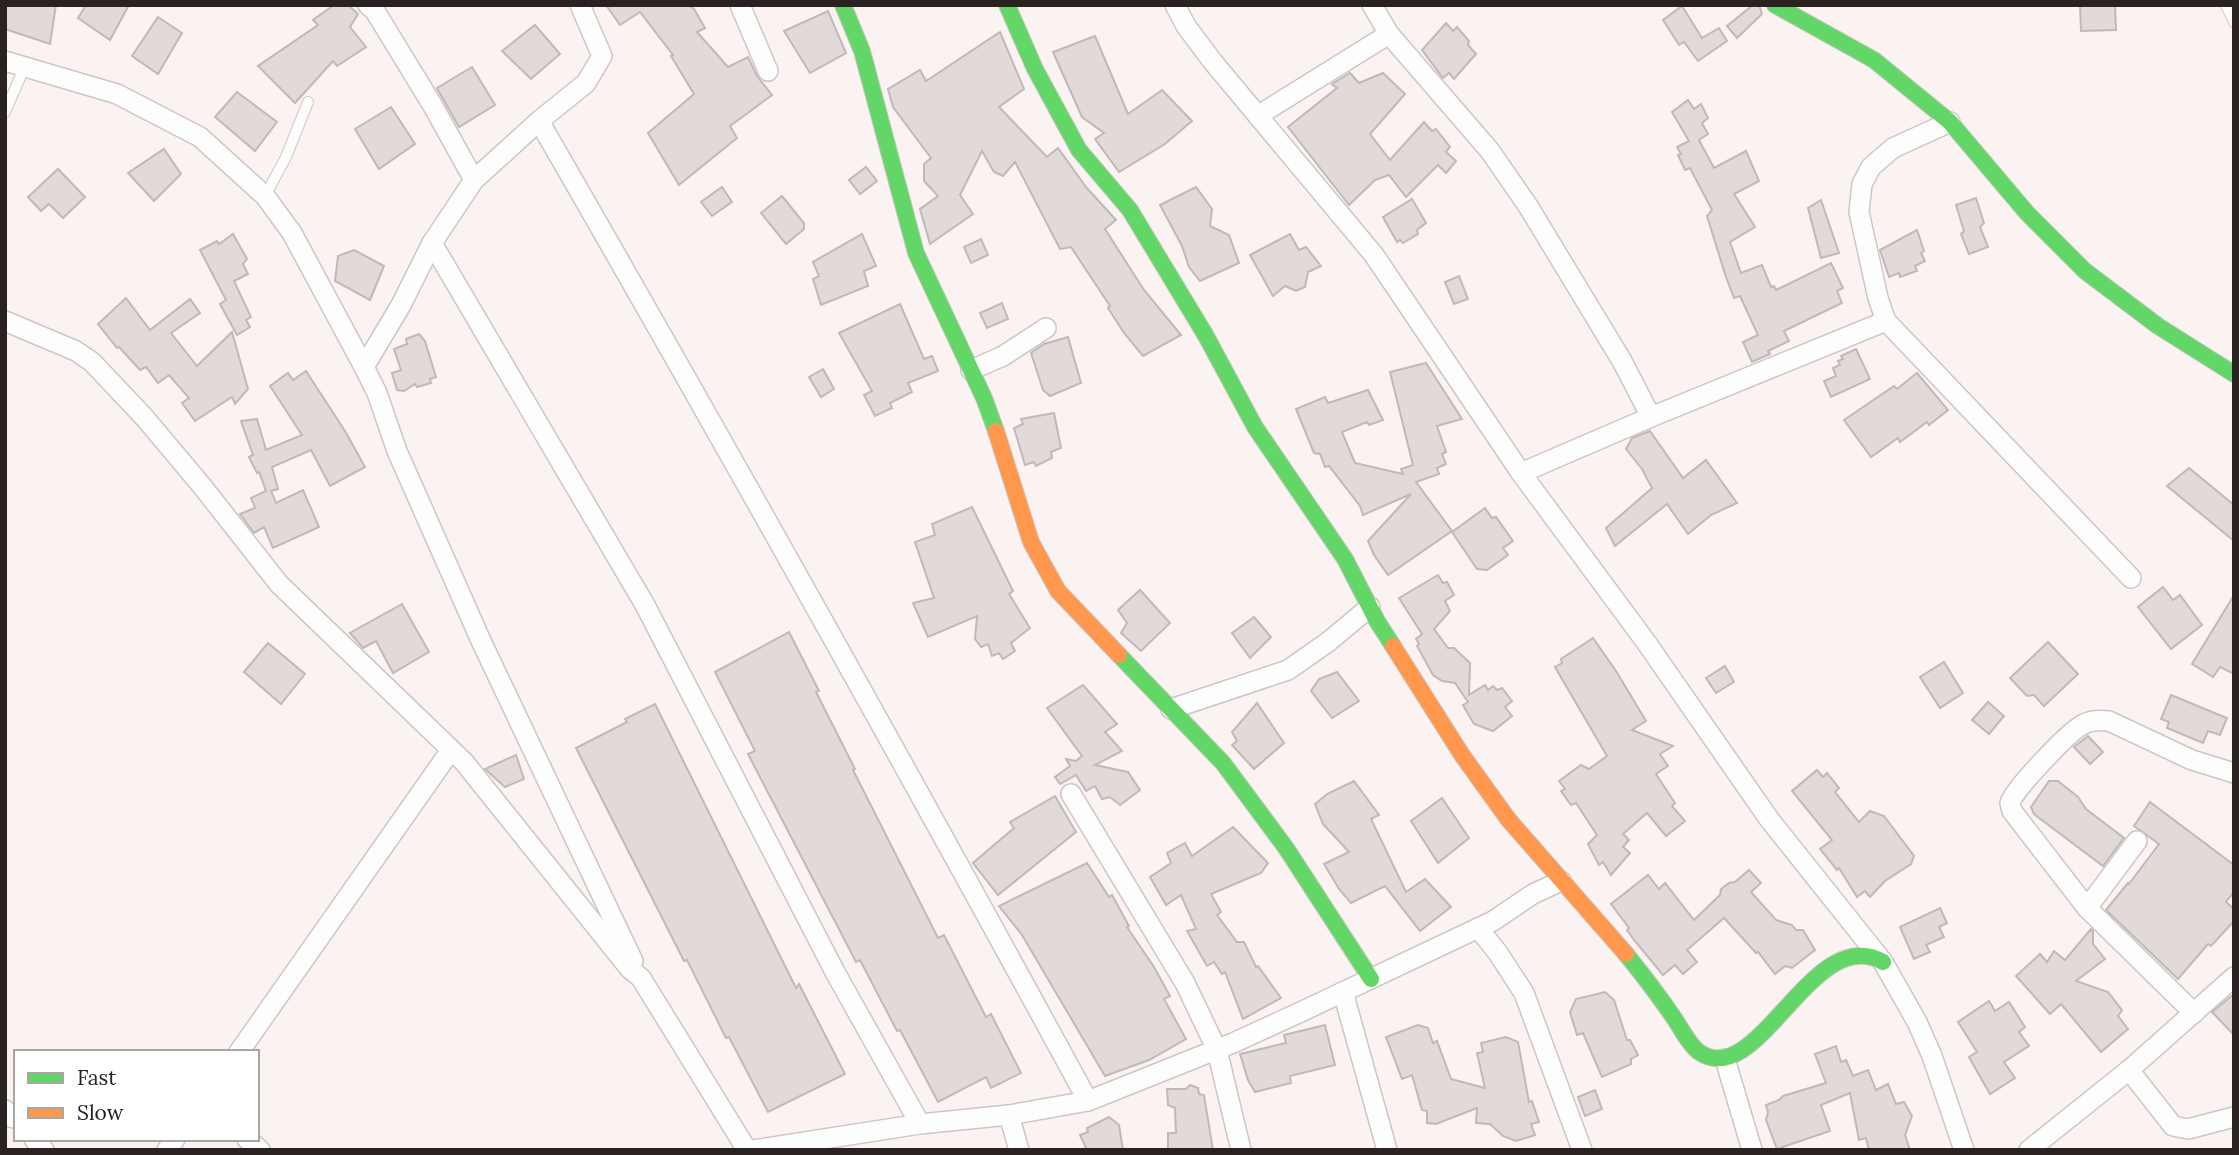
<svg xmlns="http://www.w3.org/2000/svg" width="2239" height="1155" viewBox="0 0 2239 1155" font-family="Lora,serif">
	<rect width="100%" height="100%" fill="#fbf3f1"/>
	<g fill="#e1dad8" stroke="#c0b9b7" stroke-width="2">
		<path d="M5 5H56L50 44 5 29Z"/>
		<path d="M86 5H129L110 40 78 18Z"/>
		<path d="M334 5H348L358 14 350 27 366 47 337 66 333 61 295 103 258 66 318 25 313 20Z"/>
		<path d="M606 5H688L694 9 705 28 697 32 728 67 748 57 757 76 772 95 730 126 737 138 679 185 648 133 694 94 671 56 673 55 640 12 620 25Z"/>
		<path d="M1753 5H1759L1762 14 1737 38 1727 26Z"/>
		<path d="M2080 5H2115L2116 30 2081 31Z"/>
		<path d="M1682 6 1702 38 1719 28 1727 41 1698 61 1684 42 1679 45 1663 20Z"/>
		<path d="M828 11 846 53 810 73 784 31Z"/>
		<path d="M158 17 182 33 158 74 132 56Z"/>
		<path d="M1446 23 1453 31 1457 27 1469 41 1468 45 1476 54 1454 79 1449 73 1443 78 1422 50Z"/>
		<path d="M535 25 560 54 531 79 502 51Z"/>
		<path d="M1000 32 1024 89 999 107 1047 157 1058 148 1086 187 1116 220 1105 229 1144 290 1181 335 1143 356 1124 333 1108 308 1110 306 1071 247 1060 249 1015 162 1003 176 994 172 982 151 960 195 973 214 930 244 920 209 938 196 924 181V164L931 158 893 107 888 89 920 70 926 81Z"/>
		<path d="M1095 36 1128 114 1162 90 1192 121 1165 144 1119 172 1095 139 1104 133 1082 117 1053 52Z"/>
		<path d="M472 67 495 105 459 127 437 88Z"/>
		<path d="M1350 73 1359 83 1383 73 1405 94 1370 134 1390 160 1424 122 1432 131 1436 129 1450 147 1446 152 1456 161 1446 173 1438 165 1406 197 1389 175 1375 180 1349 205 1288 127 1337 88 1332 84Z"/>
		<path d="M237 92 277 122 255 151 215 117Z"/>
		<path d="M1688 100 1694 109 1701 104 1708 118 1702 123 1708 134 1699 140 1714 168 1746 151 1759 181 1734 194 1755 227 1730 242 1741 273 1762 265 1771 287 1774 286 1776 290 1831 263 1843 288 1837 291 1842 303 1784 331 1789 341 1768 351 1770 354 1752 362 1743 342 1758 335 1740 296 1734 298 1726 277 1707 216 1712 210 1690 168 1685 170 1678 155 1681 154 1677 147 1689 141 1672 112Z"/>
		<path d="M391 107 415 144 379 169 355 129Z"/>
		<path d="M164 149 181 174 154 201 128 173Z"/>
		<path d="M866 167 877 181 860 194 849 180Z"/>
		<path d="M58 169 85 197 63 218 49 204 41 211 28 197Z"/>
		<path d="M722 187 732 202 712 216 701 202Z"/>
		<path d="M1196 187 1212 209 1210 226 1229 235 1239 263 1200 281 1189 267 1182 246 1160 205Z"/>
		<path d="M782 196 804 223V229L786 244 761 213Z"/>
		<path d="M1976 198 1984 223 1980 227 1988 247 1969 254 1961 234 1964 231 1956 205Z"/>
		<path d="M1412 199 1426 223 1417 230 1418 234 1403 243 1400 240 1397 242 1383 217Z"/>
		<path d="M1821 200 1839 253 1821 258 1808 208Z"/>
		<path d="M1917 230 1924 251 1921 253 1925 261 1915 266 1917 271 1900 277 1899 273 1889 277 1880 250Z"/>
		<path d="M233 234 247 259 243 264 248 274 234 281 251 317 246 320 250 327 237 335 220 304 226 300 200 250 217 241 219 244Z"/>
		<path d="M862 234 876 266 864 271 868 286 821 305 813 279 819 276 813 262Z"/>
		<path d="M1290 234 1299 250 1306 247 1321 266 1308 272 1305 287 1296 291 1285 286 1273 296 1250 255Z"/>
		<path d="M981 239 988 255 971 263 964 247Z"/>
		<path d="M354 250 384 266 370 300 335 281 338 256Z"/>
		<path d="M1459 276 1468 299 1454 304 1445 282Z"/>
		<path d="M126 298 150 330 190 299 200 313 171 333 197 366 232 332 248 389 235 404 232 397 195 421 182 403 189 398 169 375 158 383 146 367 140 370 119 347 117 348 98 324Z"/>
		<path d="M1002 303 1008 319 987 328 980 313Z"/>
		<path d="M900 304 924 359 932 356 938 371 908 383 912 392 890 403 892 408 875 416 864 395 872 391 839 333Z"/>
		<path d="M419 334 425 341 436 377 430 379 431 383 417 387 415 384 404 391 397 390 392 373 401 370 394 349 407 344 406 339Z"/>
		<path d="M1068 337 1081 383 1050 396 1043 390 1031 353 1044 344Z"/>
		<path d="M1856 349 1870 379 1831 397 1824 381 1836 376 1833 368 1840 365 1838 361 1843 359 1841 356Z"/>
		<path d="M1426 363 1462 419 1437 426 1446 452 1442 454 1446 464 1437 468 1439 474 1416 482 1452 531 1388 575 1374 555 1368 541 1411 494 1363 515 1360 506 1329 466 1325 467 1320 454 1314 453 1296 409 1325 397 1328 403 1368 390 1383 420 1369 425 1367 422 1342 432 1355 463 1403 474 1401 469 1413 465 1390 372Z"/>
		<path d="M823 369 834 389 821 397 809 377Z"/>
		<path d="M306 371 345 431 365 467 330 486 311 450 272 467 278 489 271 491 276 503 303 490 319 527 273 548 264 527 254 533 240 514 255 508 251 498 266 491 259 472 257 473 249 457 253 455 241 421 257 419 266 450 302 435 270 386 288 373 293 380Z"/>
		<path d="M1917 373 1948 410 1929 425 1927 422 1900 442 1898 438 1871 457 1844 420 1894 386 1897 389Z"/>
		<path d="M1054 413 1061 448 1051 452 1052 458 1036 466 1034 462 1025 465 1014 428 1023 424 1021 419Z"/>
		<path d="M1650 431 1683 478 1706 460 1737 503 1711 515 1688 534 1667 504 1615 546 1606 528 1652 488 1642 469 1626 449 1632 438Z"/>
		<path d="M2189 468 2234 505V541L2167 486Z"/>
		<path d="M972 507 1013 591 1009 594 1030 628 1011 643 1015 651 1003 659 999 653 992 656 988 644 981 647 975 639 977 616 928 637 913 603 934 598 915 542 935 535 932 524Z"/>
		<path d="M1485 508 1492 518 1496 517 1513 541 1503 548 1508 555 1487 570 1477 569 1452 532Z"/>
		<path d="M1438 575 1443 583 1447 582 1454 595 1445 601 1450 611 1434 629 1448 648H1454L1470 663 1469 695 1485 685 1488 690 1493 686 1497 690 1502 688 1512 701 1505 707 1512 716 1493 731 1474 724 1463 705 1468 702 1455 683 1442 681 1433 675 1417 646 1419 644 1416 639 1422 634 1399 598Z"/>
		<path d="M2163 587 2173 600 2180 595 2202 625 2171 649 2138 607Z"/>
		<path d="M1140 590 1170 623 1141 651 1121 633 1127 623 1118 610Z"/>
		<path d="M2234 595V674L2220 667 2213 677 2192 664Z"/>
		<path d="M402 604 429 652 393 673 376 641 363 648 350 633Z"/>
		<path d="M1254 617 1271 637 1250 658 1232 633Z"/>
		<path d="M789 632 819 691 816 692 855 769 853 770 938 938 944 935 986 1017 991 1014 1021 1073 991 1088 986 1077 938 1102 900 1030 897 1031 860 960 856 962 748 754 755 751 715 672Z"/>
		<path d="M1593 638 1616 671 1646 721 1632 730 1673 746 1660 754 1668 766 1656 774 1675 803 1672 806 1685 821 1666 836 1647 813 1623 834 1629 840 1623 847 1630 853 1611 875 1603 862 1599 865 1588 844 1597 835 1576 803 1571 805 1561 791 1565 789 1559 781 1581 765 1589 769 1607 756 1555 667 1562 663 1561 659Z"/>
		<path d="M2048 642 2078 674 2044 706 2034 695 2027 696 2010 678Z"/>
		<path d="M268 643 305 674 281 704 244 672Z"/>
		<path d="M1944 662 1963 693 1940 708 1920 677Z"/>
		<path d="M1725 666 1734 682 1716 693 1706 678Z"/>
		<path d="M1337 672 1359 701 1332 718 1311 691 1319 679Z"/>
		<path d="M1083 685 1117 724 1105 732 1122 751 1095 765 1128 772 1140 790 1120 805 1110 797 1102 799 1095 786 1086 791 1076 775 1060 784 1055 777 1070 766 1066 759 1076 761 1082 756 1047 708Z"/>
		<path d="M2171 695 2227 718 2220 735 2208 731 2203 743 2167 728 2169 722 2161 719Z"/>
		<path d="M1988 702 2004 716 1989 734 1972 720Z"/>
		<path d="M1257 703 1284 743 1254 769 1232 745 1237 741 1232 732Z"/>
		<path d="M655 704 796 988 799 984 845 1074 768 1112 729 1037 726 1038 687 960 684 961 576 748 627 722 625 719Z"/>
		<path d="M2088 736 2103 752 2090 764 2074 747Z"/>
		<path d="M516 755 524 779 505 787 485 769Z"/>
		<path d="M1817 770 1823 777 1827 773 1839 788 1835 792 1859 822 1870 811 1884 816 1914 856 1911 864 1885 881 1870 897 1865 891 1857 897 1839 868 1837 870 1820 849 1832 840 1792 791Z"/>
		<path d="M1354 781 1379 815 1371 819 1406 892 1425 879 1451 907 1420 931 1385 886 1351 903 1339 889 1324 864 1349 852 1323 824 1315 804 1327 794Z"/>
		<path d="M2049 781H2058L2078 797 2086 809 2124 838 2103 866 2034 814 2031 807Z"/>
		<path d="M1055 796 1076 832 998 895 973 863 1014 828 1010 822Z"/>
		<path d="M1442 798 1469 838 1438 863 1411 821Z"/>
		<path d="M2150 802 2234 865V892L2226 902 2234 909V921L2211 946 2208 944 2178 979 2106 910 2128 883 2129 884 2159 844 2134 826Z"/>
		<path d="M1233 827 1268 863 1261 873 1211 894 1221 912 1217 915 1237 942H1244L1256 967 1258 966 1281 998 1243 1019 1225 972 1222 974 1214 962 1207 966 1187 931 1196 929 1181 895 1166 905 1150 877 1171 863 1167 853 1185 843 1192 856Z"/>
		<path d="M1087 863 1109 897 1112 895 1129 926 1127 927 1154 967 1170 996 1164 999 1186 1039 1149 1060 1105 1076 1022 935 999 906Z"/>
		<path d="M1749 870 1761 883 1751 892 1776 920 1792 925 1796 930H1803L1815 950 1792 968 1785 966 1775 974 1758 952 1756 953 1724 918 1687 950 1697 962 1683 974 1675 965 1663 975 1634 940 1627 930 1629 928 1611 904 1648 875 1659 889 1665 883 1694 920 1720 895 1721 889 1729 883 1735 882Z"/>
		<path d="M1940 908 1947 923 1939 927 1944 937 1926 945 1930 952 1914 959 1900 927Z"/>
		<path d="M2091 929 2093 931V944L2105 959 2076 981 2108 992 2122 1010 2118 1016 2128 1029 2101 1052 2061 1004 2050 1014 2016 976 2040 954 2047 962 2054 951 2065 960Z"/>
		<path d="M1605 992 1614 1000 1627 1040H1630L1638 1055 1631 1059V1064L1602 1077 1583 1033 1577 1035 1570 1012 1576 999Z"/>
		<path d="M2234 994V1035L2212 1012Z"/>
		<path d="M1989 1001 1995 1011 2009 1002 2025 1027 2019 1032 2029 1046 2004 1062 2015 1078 1990 1094 1969 1057 1977 1052 1958 1022Z"/>
		<path d="M1325 1025 1335 1065 1290 1076 1291 1083 1255 1092 1248 1080 1240 1054 1286 1043 1284 1035Z"/>
		<path d="M1418 1025 1428 1028 1433 1043 1437 1041 1451 1079 1485 1088 1477 1053 1483 1052 1481 1043 1506 1037 1518 1042 1529 1102 1532 1101 1539 1122 1531 1124 1535 1135 1516 1141 1503 1136 1490 1124 1476 1123 1477 1108 1436 1124 1427 1123V1111L1422 1110 1412 1075 1402 1079 1386 1037Z"/>
		<path d="M1836 1046 1841 1062 1846 1060 1853 1076 1868 1070 1876 1090 1888 1084 1896 1104 1904 1102 1912 1116 1905 1135 1910 1150H1869L1866 1138 1859 1140 1850 1093 1821 1105 1830 1131 1777 1149 1766 1120 1768 1112 1766 1105 1779 1100 1783 1096 1826 1083 1815 1054Z"/>
		<path d="M1190 1085 1198 1088 1199 1094 1204 1095 1213 1150H1168V1133H1176L1175 1108 1168 1105 1167 1089H1186Z"/>
		<path d="M1595 1090 1602 1109 1585 1116 1578 1097Z"/>
		<path d="M1109 1117 1119 1125 1123 1150H1087L1080 1135 1088 1132 1087 1128Z"/>
	</g>
	<g fill="none" stroke-linecap="round" stroke-linejoin="round">
		<g stroke="#cdc6c4" stroke-width="12">
			<g id="lane">
				<path d="M2226 5 2234 22"/>
				<path d="M5 112 25 66"/>
				<path d="M265 196 286 157 308 102"/>
			</g>
		</g>
		<g stroke="#cdc6c4" stroke-width="22">
			<g id="street">
				<path d="M368 5 375 11 433 106 474 180"/>
				<path d="M580 5 602 56 586 83 539 121 474 180 432 243 401 305 364 367 377 393 397 451 482 643 633 961"/>
				<path d="M740 5 768 71"/>
				<path d="M1175 5 1186 26 1213 62 1374 255 1521 473 1646 642 1769 819 1883 962 1917 1022 1932 1056 1964 1150"/>
				<path d="M1372 5 1389 34 1490 151 1528 206 1622 361 1651 417"/>
				<path d="M5 61 117 94 200 137 265 196 292 233 364 367"/>
				<path d="M1259 115 1389 34"/>
				<path d="M539 121C726 445 909 772 1088 1101"/>
				<path d="M1950 122 1893 148 1871 167 1862 184 1859 212 1878 298 1886 321 2131 578"/>
				<path d="M432 243 645 605 835 972 920 1124"/>
				<path d="M5 321 76 351 92 362 144 417 202 486 279 584 464 762 630 969 641 978 747 1150"/>
				<path d="M971 370 1003 356 1046 328"/>
				<path d="M1521 473 1651 417 1886 321"/>
				<path d="M1171 709 1288 670 1328 642 1370 607"/>
				<path d="M1071 794 1185 983 1217 1050 1241 1150"/>
				<path d="M2087 908 2137 841"/>
				<path d="M1478 928 1498 953 1524 993 1582 1150"/>
				<path d="M1343 992 1387 1150"/>
				<path d="M2194 1013 2087 908 2012 811 2010 803C2014 789 2069 732 2082 725 2091 720 2099 720 2109 721L2192 760 2234 773"/>
				<path d="M239 1052 451 750"/>
				<path d="M1725 1059 1752 1150"/>
				<path d="M2129 1070 2173 1126 2188 1129 2234 1117"/>
				<path d="M5 1110 13 1118 5 1111"/>
				<path d="M1009 1115 1019 1150"/>
				<path d="M34 1139 44 1150"/>
				<path d="M247 1139 260 1150"/>
				<path d="M167 1150 175 1139"/>
				<path d="M753 1150 920 1124 1009 1115 1088 1101 1233 1043 1305 1010 1493 921 1533 894 1561 881"/>
				<path d="M2029 1150 2129 1070 2234 977"/>
			</g>
		</g>
		<g stroke="#cdc6c4" stroke-width="18">
			<g id="fast">
				<path d="M843 5 862 51 916 253 984 398 996 431"/>
				<path d="M1007 5 1035 69 1079 150 1130 210 1206 336 1255 427 1345 559 1377 621 1393 646"/>
				<path d="M1775 5 1874 60 1950 122 2027 213 2085 271 2158 326 2234 374"/>
				<path d="M1119 655 1223 763 1286 848 1371 979"/>
				<path d="M1626 954C1643 975 1659 996 1674 1018 1681 1028 1689 1045 1699 1052 1758 1093 1813 921 1883 962"/>
			</g>
		</g>
		<g stroke="#cdc6c4" stroke-width="18">
			<g id="slow">
				<path d="M996 431 1031 542 1058 591 1119 655"/>
				<path d="M1393 646 1462 755 1508 819 1626 954"/>
			</g>
		</g>
		<use href="#lane" stroke="#fefdfd" stroke-width="10"/>
		<use href="#street" stroke="#fefdfd" stroke-width="19"/>
		<use href="#fast" stroke="#63d668" stroke-width="16"/>
		<use href="#slow" stroke="#ff974d" stroke-width="16"/>
	</g>
	<rect width="2239" height="1155" fill="none" stroke="#292221" stroke-width="14"/>
	<rect x="14" y="1050" width="245" height="91" fill="#ffffff" stroke="#a9a7a6" stroke-width="2"/>
	<rect x="28" y="1073" width="35" height="10" fill="#63d668" stroke="#a9a7a6" stroke-width="2"/>
	<text x="77" y="1085" font-size="21" fill="#292221">Fast</text>
	<rect x="28" y="1108" width="35" height="10" fill="#ff974d" stroke="#a9a7a6" stroke-width="2"/>
	<text x="77" y="1120" font-size="21" fill="#292221">Slow</text>
</svg>
